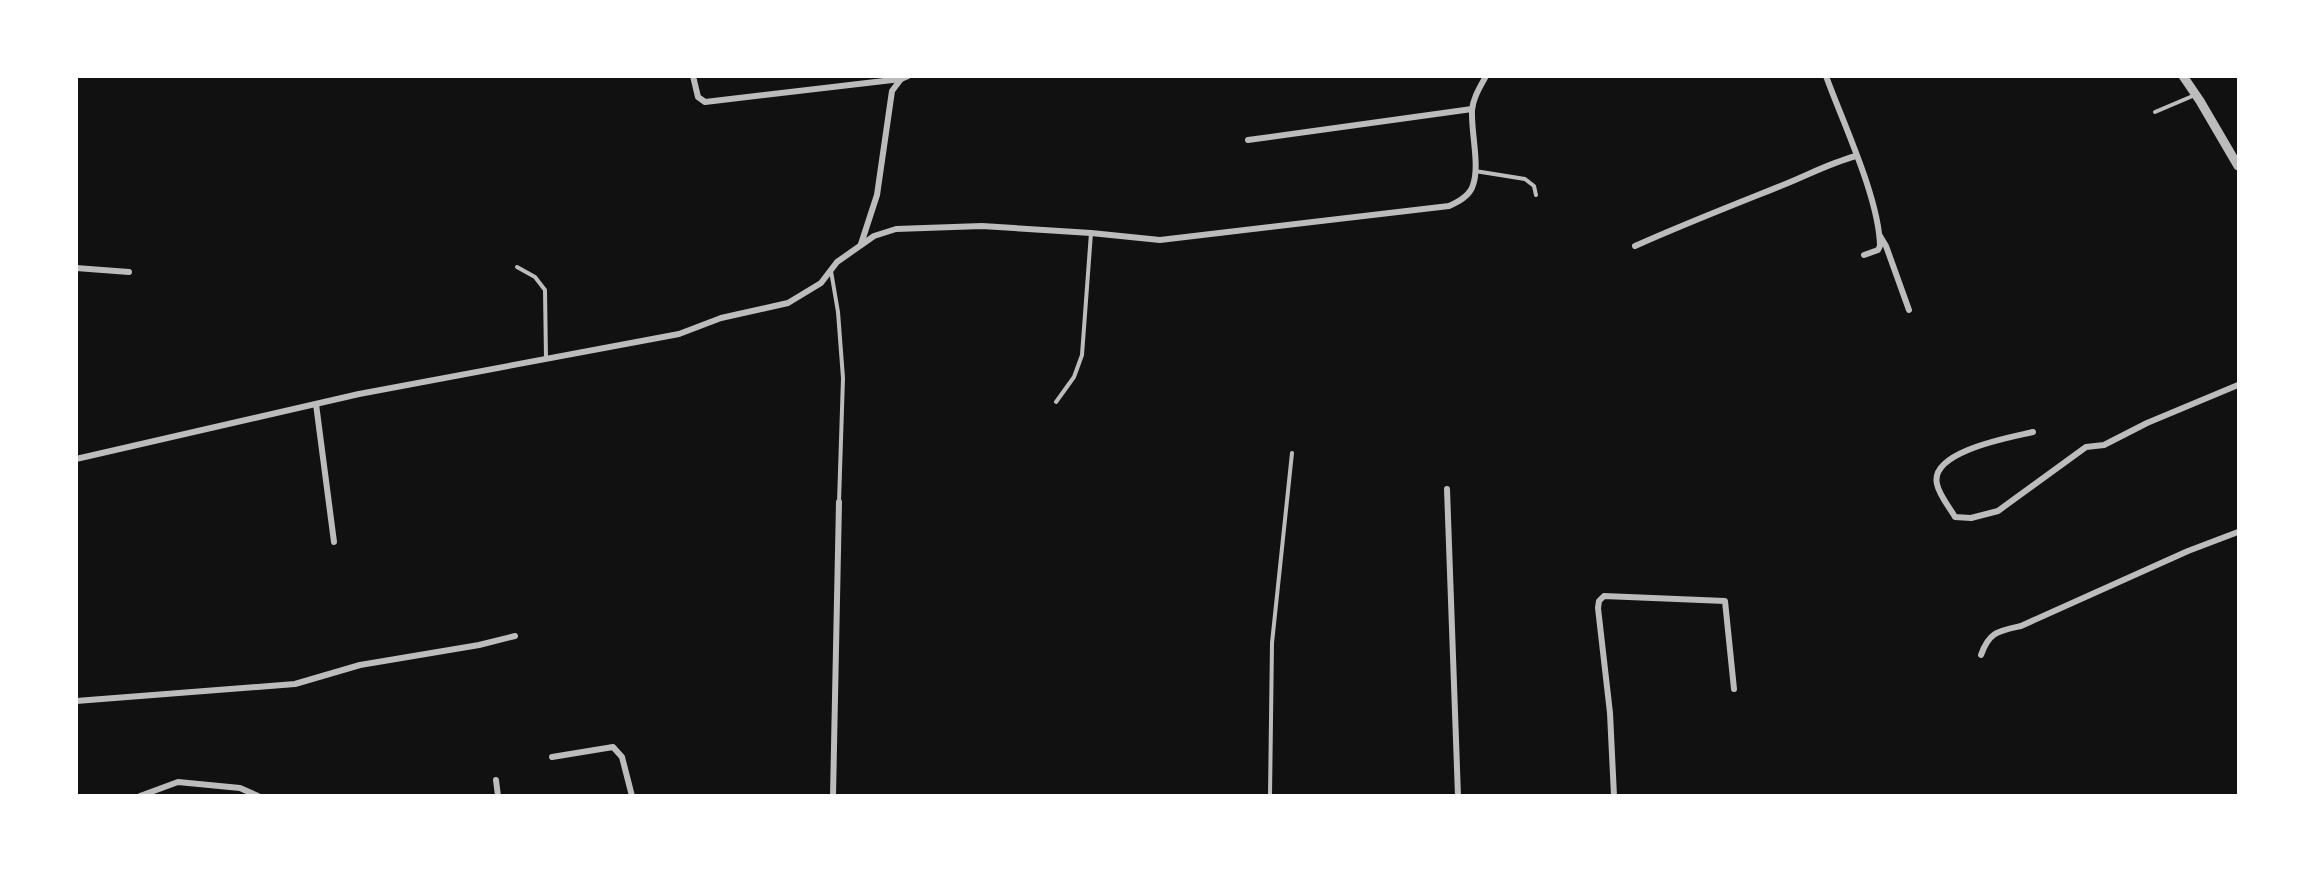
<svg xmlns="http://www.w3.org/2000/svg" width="2315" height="872" viewBox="0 0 2315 872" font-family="'IBM Plex Serif',serif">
	<rect width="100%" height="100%" fill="#111"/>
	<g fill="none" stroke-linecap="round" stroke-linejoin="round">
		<g stroke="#bcbcbc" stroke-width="4">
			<path d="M2155 112 2195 95"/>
			<path d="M1475 171 1525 179 1534 186 1536 195"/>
			<path d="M517 267 535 277 545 290 546 359"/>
			<path d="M831 271 838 312 843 378 839 502"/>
			<path d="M1056 402 1074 377 1082 355 1091 233"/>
			<path d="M1270 796 1272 643 1292 453"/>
		</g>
		<g stroke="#bcbcbc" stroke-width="6">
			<path d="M693 76 698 97 705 102 901 79"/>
			<path d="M1826 76C1843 123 1879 198 1880 246L1878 250 1864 255"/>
			<path d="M1248 140 1472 109"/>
			<path d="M1880 236 1886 246 1909 310"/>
			<path d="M861 244 877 195 892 91 901 79 908 76"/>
			<path d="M1635 246C1684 224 1733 205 1783 185 1808 175 1830 163 1856 156"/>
			<path d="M76 268 129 272"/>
			<path d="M316 404 334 542"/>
			<path d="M2033 432C2012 437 1929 451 1937 484 1939 495 1950 508 1955 517L1971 518 1998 511 2086 447 2104 445 2147 423 2238 385"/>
			<path d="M76 459 359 394 679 334 721 318 788 303 821 283 837 262 874 236 896 229 982 226 1091 233 1160 240 1449 206C1458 202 1470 196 1473 185 1480 165 1471 133 1472 110 1473 98 1480 87 1486 76"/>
			<path d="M1447 489 1458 796"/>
			<path d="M1981 655C1989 632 1998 631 2021 626L2188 551 2238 532"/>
			<path d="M76 701 295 684 360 665 479 645 515 636"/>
			<path d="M552 757 613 747 622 757 632 796"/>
			<path d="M496 780 498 796"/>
			<path d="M140 796 178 782 240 788 258 796"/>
			<path d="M833 796 839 502"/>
			<path d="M1614 796 1610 713 1598 608 1599 601 1604 596 1725 601 1734 689"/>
		</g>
		<path stroke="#bcbcbc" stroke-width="9" d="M2183 76 2200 101 2238 166"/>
	</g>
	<rect width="2315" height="872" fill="none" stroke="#ffffff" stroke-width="156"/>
</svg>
